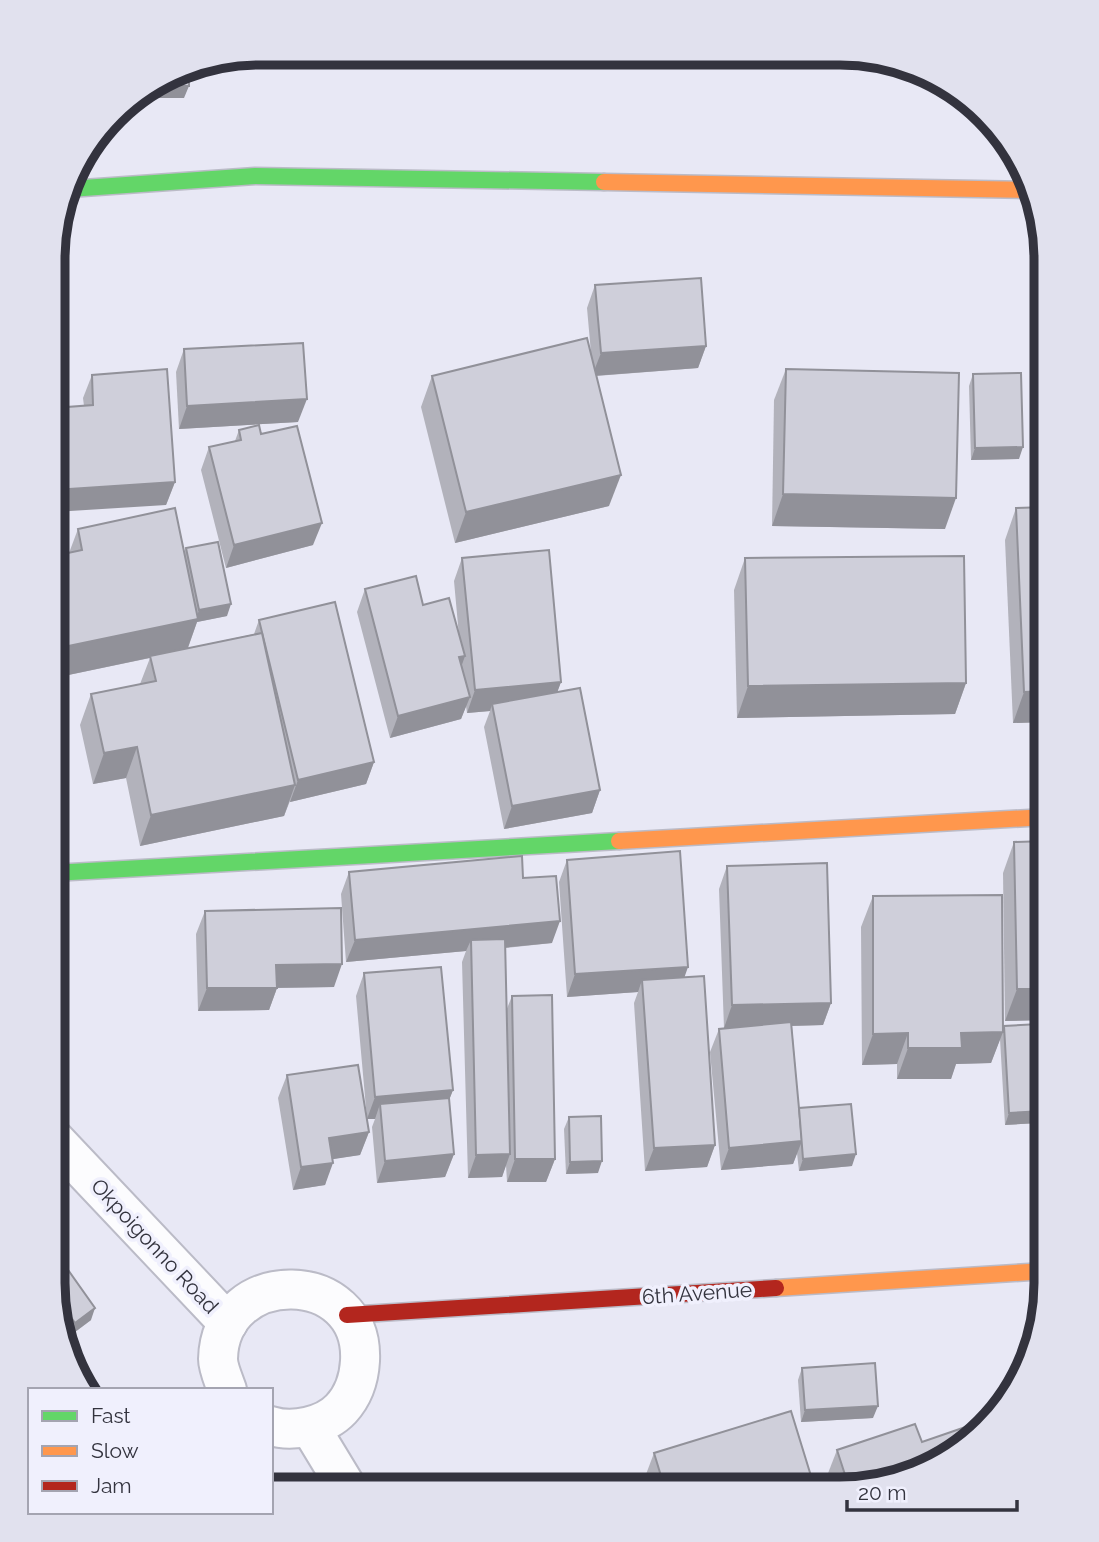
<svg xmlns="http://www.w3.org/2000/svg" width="1099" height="1542" viewBox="0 0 1099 1542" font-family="Raleway,sans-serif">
	<rect width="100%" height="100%" fill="#e8e8f5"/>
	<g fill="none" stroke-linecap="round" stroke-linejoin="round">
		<g stroke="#bbbbc7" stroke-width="42">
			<g id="street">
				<path d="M53 1138 228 1323"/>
				<path d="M227 1390C224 1381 218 1368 218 1359 220 1265 365 1267 360 1361 359 1379 354 1395 341 1409 325 1426 293 1433 271 1426"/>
				<path d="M310 1427 347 1488"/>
			</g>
		</g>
		<g stroke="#bbbbc7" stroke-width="19">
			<g id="fast">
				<path d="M69 189 255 176 604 182"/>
				<path d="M53 873 619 841"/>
			</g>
		</g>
		<g stroke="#bbbbc7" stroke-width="19">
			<g id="slow">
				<path d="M604 182 1031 190"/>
				<path d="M619 841 1046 817"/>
				<path d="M776 1288 1046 1271"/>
			</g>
		</g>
		<g stroke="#bbbbc7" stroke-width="19">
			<path id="jam" d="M347 1315 776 1288"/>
		</g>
		<use href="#street" stroke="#fcfcfe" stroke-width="38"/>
		<use href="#fast" stroke="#63d668" stroke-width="16"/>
		<use href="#slow" stroke="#ff974d" stroke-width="16"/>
		<use href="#jam" stroke="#b3261e" stroke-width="16"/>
	</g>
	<g fill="#b2b2bb">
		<path d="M595 285 706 346 698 368 596 376 609 506 455 543 421 407 432 376 591 353 587 308Z"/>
		<path d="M184 349 298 422 179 429 176 372Z"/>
		<path d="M786 369 945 529 772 526 774 400Z"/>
		<path d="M973 374 1019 459 971 460 969 386Z"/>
		<path d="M92 375 175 482 166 505 84 406 83 398Z"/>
		<path d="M239 430 261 434 313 545 226 568 201 470 209 447 235 441Z"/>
		<path d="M1016 508 1046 722 1013 723 1005 540Z"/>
		<path d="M78 529 184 552 186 548 227 616 197 622 188 648 254 634 259 620 374 762 366 784 290 802V801L284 816 140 846 126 778 93 784 80 725 91 694 140 684 150 658 54 678 69 553Z"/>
		<path d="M462 558 561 682 557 692 600 790 592 813 504 829 484 727 490 711 467 713 466 706 461 719 390 738 357 612 365 589 423 605 459 636 454 581Z"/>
		<path d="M745 558 966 683 955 714 737 718 734 590Z"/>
		<path d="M1046 841V1020L1005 1021 1003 873 1014 842Z"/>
		<path d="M567 860 685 977 715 1145 707 1167 645 1171 634 1003 638 992 567 997 559 882Z"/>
		<path d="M727 866 831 1003 823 1025 792 1026 799 1108 852 1166 799 1171 797 1153 793 1164 721 1170 710 1052 719 1029 724 1028 719 889Z"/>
		<path d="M349 872 523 878 552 943 505 948 506 1011 512 996 555 1159 546 1182H507L506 1165 502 1177 468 1178 462 962 466 951 346 962 341 894Z"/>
		<path d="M873 896 1003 1030 1004 1026 1044 1111 1039 1123 1005 1125 1000 1039 991 1063 956 1064 951 1079H897V1064L862 1065 861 927Z"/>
		<path d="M205 911 334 987 277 988 269 1010 198 1011 196 934Z"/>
		<path d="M364 973 453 1090 449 1100 454 1154 445 1177 377 1183 372 1127 375 1119H367L356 996Z"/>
		<path d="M287 1075 369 1132 360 1155 332 1159 325 1185 293 1190 278 1098Z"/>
		<path d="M569 1117 598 1173 566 1174 564 1129Z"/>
		<path d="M52 1284 91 1320 71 1335 61 1321Z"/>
		<path d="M802 1368 873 1418 801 1422 798 1380Z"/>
		<path d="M837 1450 931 1468 841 1489H828L825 1481Z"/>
		<path d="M654 1453 815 1489H644L642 1485Z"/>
	</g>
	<g fill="#919199">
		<path d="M153 86H189L184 98H136L137 95Z"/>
		<path d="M706 346 698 368 592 376 601 353Z"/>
		<path d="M307 399 298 422 179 429 187 406Z"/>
		<path d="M1023 447 1019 459 971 460 975 448Z"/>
		<path d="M621 475 609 506 455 543 466 512Z"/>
		<path d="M175 482 166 505 54 512V490Z"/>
		<path d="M783 494 956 498 945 529 772 526Z"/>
		<path d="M322 523 313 545 226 568 234 545Z"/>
		<path d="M231 604 227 616 197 622 187 650 54 678V649L196 619 199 610Z"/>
		<path d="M465 656 457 679 459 657Z"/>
		<path d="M561 682 553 704H492L490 711 467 713 475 690Z"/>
		<path d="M966 683 955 714 737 718 748 686Z"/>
		<path d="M1046 691V722L1013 723 1024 692Z"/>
		<path d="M470 697 461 719 390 738 398 716Z"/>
		<path d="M137 747 126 778 93 784 104 753Z"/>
		<path d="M374 762 366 784 290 802 298 780Z"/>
		<path d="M295 785 284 816 140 846 151 815Z"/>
		<path d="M600 790 592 813 504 829 512 806Z"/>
		<path d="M560 921 552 943 471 951V940L466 951 346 962 355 940Z"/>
		<path d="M342 964 334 987 268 988 276 965Z"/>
		<path d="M688 967 680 990 642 980 638 992 567 997 575 974Z"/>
		<path d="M207 988H277L269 1010 198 1011Z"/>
		<path d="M1017 989H1046V1020L1005 1021Z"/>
		<path d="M831 1003 823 1025 724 1028 732 1005Z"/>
		<path d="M1003 1032 991 1063 956 1064 951 1079H897L908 1048 961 1033Z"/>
		<path d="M908 1033 897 1064 862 1065 873 1034Z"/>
		<path d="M453 1090 444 1113 380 1104 375 1119H367L375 1097Z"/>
		<path d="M1044 1111 1039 1123 1005 1125 1009 1113Z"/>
		<path d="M369 1132 360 1155 321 1161 329 1138Z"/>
		<path d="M802 1141 793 1164 721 1170 729 1148Z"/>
		<path d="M715 1145 707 1167 645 1171 654 1148Z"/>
		<path d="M454 1154 445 1177 377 1183 385 1161Z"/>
		<path d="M510 1154 502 1177 468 1178 476 1155Z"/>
		<path d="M856 1154 852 1166 799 1171 803 1159Z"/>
		<path d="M515 1159H555L546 1182H507Z"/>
		<path d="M602 1161 598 1173 566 1174 570 1162Z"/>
		<path d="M333 1163 325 1185 293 1190 301 1167Z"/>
		<path d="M95 1308 91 1320 71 1335 75 1323Z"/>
		<path d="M878 1406 873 1418 801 1422 805 1410Z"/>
	</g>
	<g fill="#cfcfda" stroke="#919199" stroke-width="2">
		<path d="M189 66V86H153Z"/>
		<path d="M701 278 706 346 601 353 595 285Z"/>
		<path d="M587 338 621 475 466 512 432 376Z"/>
		<path d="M303 343 307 399 187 406 184 349Z"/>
		<path d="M167 369 175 482 54 490V408L93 405 92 375Z"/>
		<path d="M786 369 959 373 956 498 783 494Z"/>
		<path d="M1021 373 1023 447 975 448 973 374Z"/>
		<path d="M259 425 261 434 297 426 322 523 234 545 209 447 241 440 239 430Z"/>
		<path d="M1046 507V691L1024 692 1016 508Z"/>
		<path d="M175 508 198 619 54 649V556L82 550 78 529Z"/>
		<path d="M218 542 231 604 199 610 186 548Z"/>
		<path d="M549 550 561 682 475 690 462 558Z"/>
		<path d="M964 556 966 683 748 686 745 558Z"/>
		<path d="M416 576 423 605 449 598 465 656 459 657 470 697 398 716 365 589Z"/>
		<path d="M335 602 374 762 298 780 259 620Z"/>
		<path d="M262 633 295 785 151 815 137 747 104 753 91 694 156 681 150 656Z"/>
		<path d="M580 688 600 790 512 806 492 704Z"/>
		<path d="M1046 841V989H1017L1014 842Z"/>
		<path d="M680 851 688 967 575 974 567 860Z"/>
		<path d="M522 856 523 878 556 876 560 921 355 940 349 872Z"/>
		<path d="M827 863 831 1003 732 1005 727 866Z"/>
		<path d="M1002 895 1003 1032 961 1033 962 1048H908V1033L873 1034V896Z"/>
		<path d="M341 908 342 964 276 965 277 988H207L205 911Z"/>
		<path d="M505 939 510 1154 476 1155 471 940Z"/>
		<path d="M441 967 453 1090 375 1097 364 973Z"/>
		<path d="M704 976 715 1145 654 1148 642 980Z"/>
		<path d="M552 995 555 1159H515L512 996Z"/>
		<path d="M791 1022 802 1141 729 1148 719 1029Z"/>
		<path d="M1039 1024 1044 1111 1009 1113 1004 1026Z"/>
		<path d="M358 1065 369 1132 329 1138 333 1163 301 1167 287 1075Z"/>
		<path d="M449 1098 454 1154 385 1161 380 1104Z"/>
		<path d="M851 1104 856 1154 803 1159 799 1108Z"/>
		<path d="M601 1116 602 1161 570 1162 569 1117Z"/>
		<path d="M66 1267 95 1308 75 1323 55 1294 52 1284 53 1277Z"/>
		<path d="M875 1363 878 1406 805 1410 802 1368Z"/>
		<path d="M791 1411 815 1489H665L654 1453Z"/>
		<path d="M983 1421V1423L931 1468 849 1487 837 1450 915 1424 922 1442Z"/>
	</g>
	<g text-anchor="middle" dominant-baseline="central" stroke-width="7" stroke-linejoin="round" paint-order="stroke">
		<g font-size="21" fill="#33333e" stroke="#f0f0fd">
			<text transform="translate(155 1246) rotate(47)">Okpoigonno Road</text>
			<text transform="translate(697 1293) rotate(-4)">6th Avenue</text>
		</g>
	</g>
	<path d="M0 0H1099V1542H0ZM259 65H840A194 194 0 0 1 1034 259V1283A194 194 0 0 1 840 1477H259A194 194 0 0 1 65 1283V259A194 194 0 0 1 259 65Z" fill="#e1e1ee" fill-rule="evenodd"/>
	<path fill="none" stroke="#33333e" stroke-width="9" d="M259 65H840A194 194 0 0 1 1034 259V1283A194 194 0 0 1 840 1477H259A194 194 0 0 1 65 1283V259A194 194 0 0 1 259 65Z"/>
	<rect x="28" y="1388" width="245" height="126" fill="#f0f0fd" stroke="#a4a4b1" stroke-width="2"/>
	<rect x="42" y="1411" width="35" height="10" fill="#63d668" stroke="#a4a4b1" stroke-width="2"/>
	<text x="91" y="1423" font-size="21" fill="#33333e">Fast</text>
	<rect x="42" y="1446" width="35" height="10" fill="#ff974d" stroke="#a4a4b1" stroke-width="2"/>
	<text x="91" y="1458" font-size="21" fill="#33333e">Slow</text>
	<rect x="42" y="1481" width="35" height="10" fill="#b3261e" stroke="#a4a4b1" stroke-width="2"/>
	<text x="91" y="1493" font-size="21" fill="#33333e">Jam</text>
	<path d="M847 1500v10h170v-10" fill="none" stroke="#33333e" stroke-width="3.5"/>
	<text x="858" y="1500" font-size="21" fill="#33333e" stroke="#f0f0fd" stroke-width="5" paint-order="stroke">20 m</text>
</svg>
